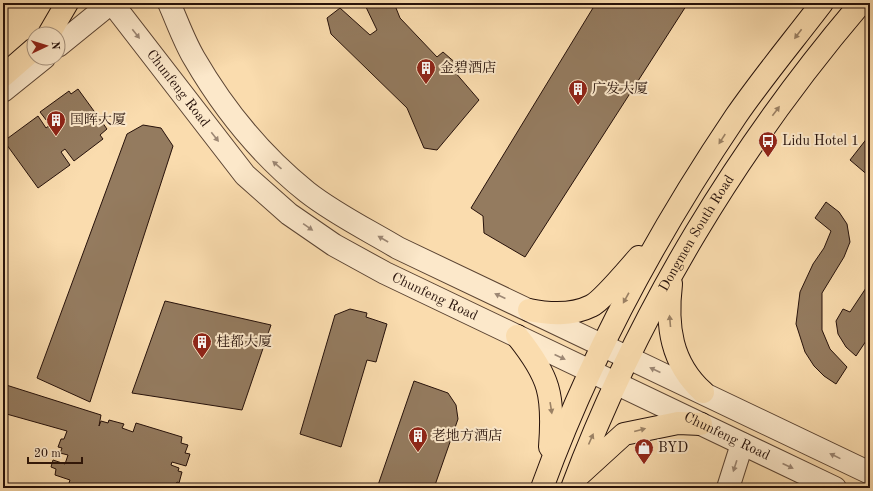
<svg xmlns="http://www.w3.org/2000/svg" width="873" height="491" viewBox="0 0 873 491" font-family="'Old Standard TT','Noto Serif SC',serif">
	<rect width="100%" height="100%" fill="#fadcae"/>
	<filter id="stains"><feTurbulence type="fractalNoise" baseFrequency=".005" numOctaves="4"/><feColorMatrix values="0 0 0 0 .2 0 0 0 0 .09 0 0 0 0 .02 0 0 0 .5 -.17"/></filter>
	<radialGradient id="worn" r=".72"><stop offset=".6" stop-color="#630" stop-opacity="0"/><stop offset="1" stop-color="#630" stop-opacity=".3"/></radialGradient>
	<g fill="#947b5f" stroke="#26110a">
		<path d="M364 3H394L400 18 437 57 443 52 458 65 454 71 479 100 437 150 424 148 407 108 331 34 327 18 340 8 370 35 377 30Z"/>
		<path d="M535 3H544L540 7Z"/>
		<path d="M596 3H688L525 257 484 233 483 216 471 208Z"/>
		<path d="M78 89 107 129 100 135 103 139 74 161 65 149 61 152 70 165 38 188 4 141 38 116 46 128 50 125 40 112 69 91 71 94Z"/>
		<path d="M143 125 161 128 173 146 90 402 37 378 127 134Z"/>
		<path d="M868 137 870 138V177L850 160Z"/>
		<path d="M826 202 839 212 847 224 850 242 844 257 822 293V330L830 349 847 367 836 384 824 376 814 366 805 352 796 324 800 292 813 264 824 248 831 231 815 218Z"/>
		<path d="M870 282V335L856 356 846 347 838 334 836 321 843 309 850 312Z"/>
		<path d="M165 301 271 325 242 410 132 393Z"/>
		<path d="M350 309 367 313 366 317 387 324 376 362 367 360 341 447 300 434 335 315Z"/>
		<path d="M414 381 448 393 456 405 458 419 434 488H377Z"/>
		<path d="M3 384 101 415 99 426 101 421 108 423 109 420 124 424 122 428 133 432 136 423 182 437 181 443 188 445 185 453 190 454 186 466 172 462 171 465 179 468 178 471 182 472 179 483 177 482 173 488H92L80 484 79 488 68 486 70 480 55 475 56 469 51 467 53 460 65 464 68 455 60 453 62 448 58 447 61 439H64L67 431 3 413Z"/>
	</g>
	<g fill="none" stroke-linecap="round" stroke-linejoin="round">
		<g stroke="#5b4433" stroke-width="24">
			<g id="minor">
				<path id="s1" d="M112 3 245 175 289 214 334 245 385 273 835 488"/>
				<path d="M169 3C177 21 184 41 194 58 223 108 262 156 307 192 335 214 368 230 398 248L870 473"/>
				<path d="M58 46 111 3"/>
				<path d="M3 91 44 58"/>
				<path d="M728 488 742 444"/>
			</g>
		</g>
		<g stroke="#26110a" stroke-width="24">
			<g id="major">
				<path d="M671 284C666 326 671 363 703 392"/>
				<path d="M529 310C549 314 571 316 591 306 602 301 629 268 639 257"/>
				<path d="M517 336C550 377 554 395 550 447"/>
				<path d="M579 475 624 434 678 423 701 424"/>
				<path d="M542 488C590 356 657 233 736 116 763 77 793 41 822 3"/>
				<path id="s2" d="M572 488C638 312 739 146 861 3"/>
			</g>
		</g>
		<g stroke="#26110a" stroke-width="24">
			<g id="highway">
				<path d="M49 34 67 3"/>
				<path d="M3 76 34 49"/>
			</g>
		</g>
		<use href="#minor" stroke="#fce8ca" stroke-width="22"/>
		<use href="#major" stroke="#fadcae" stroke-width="22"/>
		<use href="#highway" stroke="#fadcae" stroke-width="22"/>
	</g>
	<defs><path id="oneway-solid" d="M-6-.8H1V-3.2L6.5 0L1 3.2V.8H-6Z"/></defs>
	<g fill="#9c8774">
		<use href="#oneway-solid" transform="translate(136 34) rotate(52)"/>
		<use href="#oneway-solid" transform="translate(215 137) rotate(52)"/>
		<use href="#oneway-solid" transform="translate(277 165) rotate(-139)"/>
		<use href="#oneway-solid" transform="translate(308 227) rotate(35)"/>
		<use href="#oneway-solid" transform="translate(383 239) rotate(-150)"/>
		<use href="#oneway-solid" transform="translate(500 296) rotate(-155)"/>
		<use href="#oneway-solid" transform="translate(560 357) rotate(25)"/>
		<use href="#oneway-solid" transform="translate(655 370) rotate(-155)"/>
		<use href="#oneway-solid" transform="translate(835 456) rotate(-154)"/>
		<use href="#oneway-solid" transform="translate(735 466) rotate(108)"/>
		<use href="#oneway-solid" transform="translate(788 466) rotate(25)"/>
	</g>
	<g fill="#9b8164">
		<use href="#oneway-solid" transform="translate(798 34) rotate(127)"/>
		<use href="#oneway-solid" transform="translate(776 111) rotate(-53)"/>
		<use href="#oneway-solid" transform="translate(722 139) rotate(123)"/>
		<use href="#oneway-solid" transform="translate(626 298) rotate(119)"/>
		<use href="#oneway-solid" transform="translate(670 321) rotate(-95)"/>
		<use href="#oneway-solid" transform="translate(551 408) rotate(81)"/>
		<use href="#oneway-solid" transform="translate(640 430) rotate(-15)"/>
		<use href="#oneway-solid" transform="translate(591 439) rotate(-66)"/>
	</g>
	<defs>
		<g id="building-pin" transform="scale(1)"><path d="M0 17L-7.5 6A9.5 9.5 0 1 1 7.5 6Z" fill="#8f2418" stroke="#fce8ca"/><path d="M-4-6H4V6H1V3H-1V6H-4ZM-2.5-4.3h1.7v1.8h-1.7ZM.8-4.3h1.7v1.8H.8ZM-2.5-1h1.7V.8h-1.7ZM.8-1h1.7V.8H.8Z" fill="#fff"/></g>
		<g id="bus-pin" transform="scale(1)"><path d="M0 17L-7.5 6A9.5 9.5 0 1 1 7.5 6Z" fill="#8f2418" stroke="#fce8ca"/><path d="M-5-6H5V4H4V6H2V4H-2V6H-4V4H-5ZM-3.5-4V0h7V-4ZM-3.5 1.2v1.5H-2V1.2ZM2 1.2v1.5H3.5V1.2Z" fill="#fff"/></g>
		<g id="shop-pin" transform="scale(1)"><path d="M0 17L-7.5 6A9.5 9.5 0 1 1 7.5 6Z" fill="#8f2418" stroke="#fce8ca"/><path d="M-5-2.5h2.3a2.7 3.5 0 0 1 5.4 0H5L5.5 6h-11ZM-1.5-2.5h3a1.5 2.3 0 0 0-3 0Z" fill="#fff"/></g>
	</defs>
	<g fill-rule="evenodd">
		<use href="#building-pin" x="426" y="68"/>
		<use href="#building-pin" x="578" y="89"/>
		<use href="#building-pin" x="56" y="120"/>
		<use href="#bus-pin" x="768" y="141"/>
		<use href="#building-pin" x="202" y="342"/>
		<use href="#building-pin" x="418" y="436"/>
		<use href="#shop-pin" x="644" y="448"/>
	</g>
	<g text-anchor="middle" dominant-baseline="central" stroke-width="4" stroke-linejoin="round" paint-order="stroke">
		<g font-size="14" fill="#26110a" stroke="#fce8ca" text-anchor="start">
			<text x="440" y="68">金碧酒店</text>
			<text x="592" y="89">广发大厦</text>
			<text x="70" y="120">国晖大厦</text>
			<text x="782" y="141">Lidu Hotel 1</text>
			<text x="216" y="342">桂都大厦</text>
			<text x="432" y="436">老地方酒店</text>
			<text x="658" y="448">BYD</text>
		</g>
		<g font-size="14" fill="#26110a" stroke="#fce8ca">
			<text stroke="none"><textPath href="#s1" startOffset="108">Chunfeng Road</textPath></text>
			<text stroke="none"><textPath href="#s2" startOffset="284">Dongmen South Road</textPath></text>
			<text stroke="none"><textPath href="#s1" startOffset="444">Chunfeng Road</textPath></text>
			<text stroke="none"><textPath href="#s1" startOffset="768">Chunfeng Road</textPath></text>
		</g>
	</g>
	<rect width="873" height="491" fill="none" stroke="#fadcae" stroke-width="16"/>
	<rect x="4" y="4" width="865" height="483" fill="none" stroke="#26110a" stroke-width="2"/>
	<rect x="8" y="8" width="857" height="475" fill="none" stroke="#26110a"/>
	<g transform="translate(46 46) rotate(86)"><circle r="19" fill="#fce8ca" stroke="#a6927d"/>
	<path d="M0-3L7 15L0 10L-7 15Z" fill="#8f2418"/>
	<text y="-6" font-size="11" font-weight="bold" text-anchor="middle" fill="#26110a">N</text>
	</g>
	<path d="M28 457v6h54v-6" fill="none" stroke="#26110a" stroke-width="2"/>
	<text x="34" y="457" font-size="12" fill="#26110a" stroke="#fce8ca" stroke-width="3" paint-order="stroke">20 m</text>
	<rect width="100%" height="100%" filter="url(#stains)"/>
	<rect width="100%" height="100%" fill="url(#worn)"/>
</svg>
